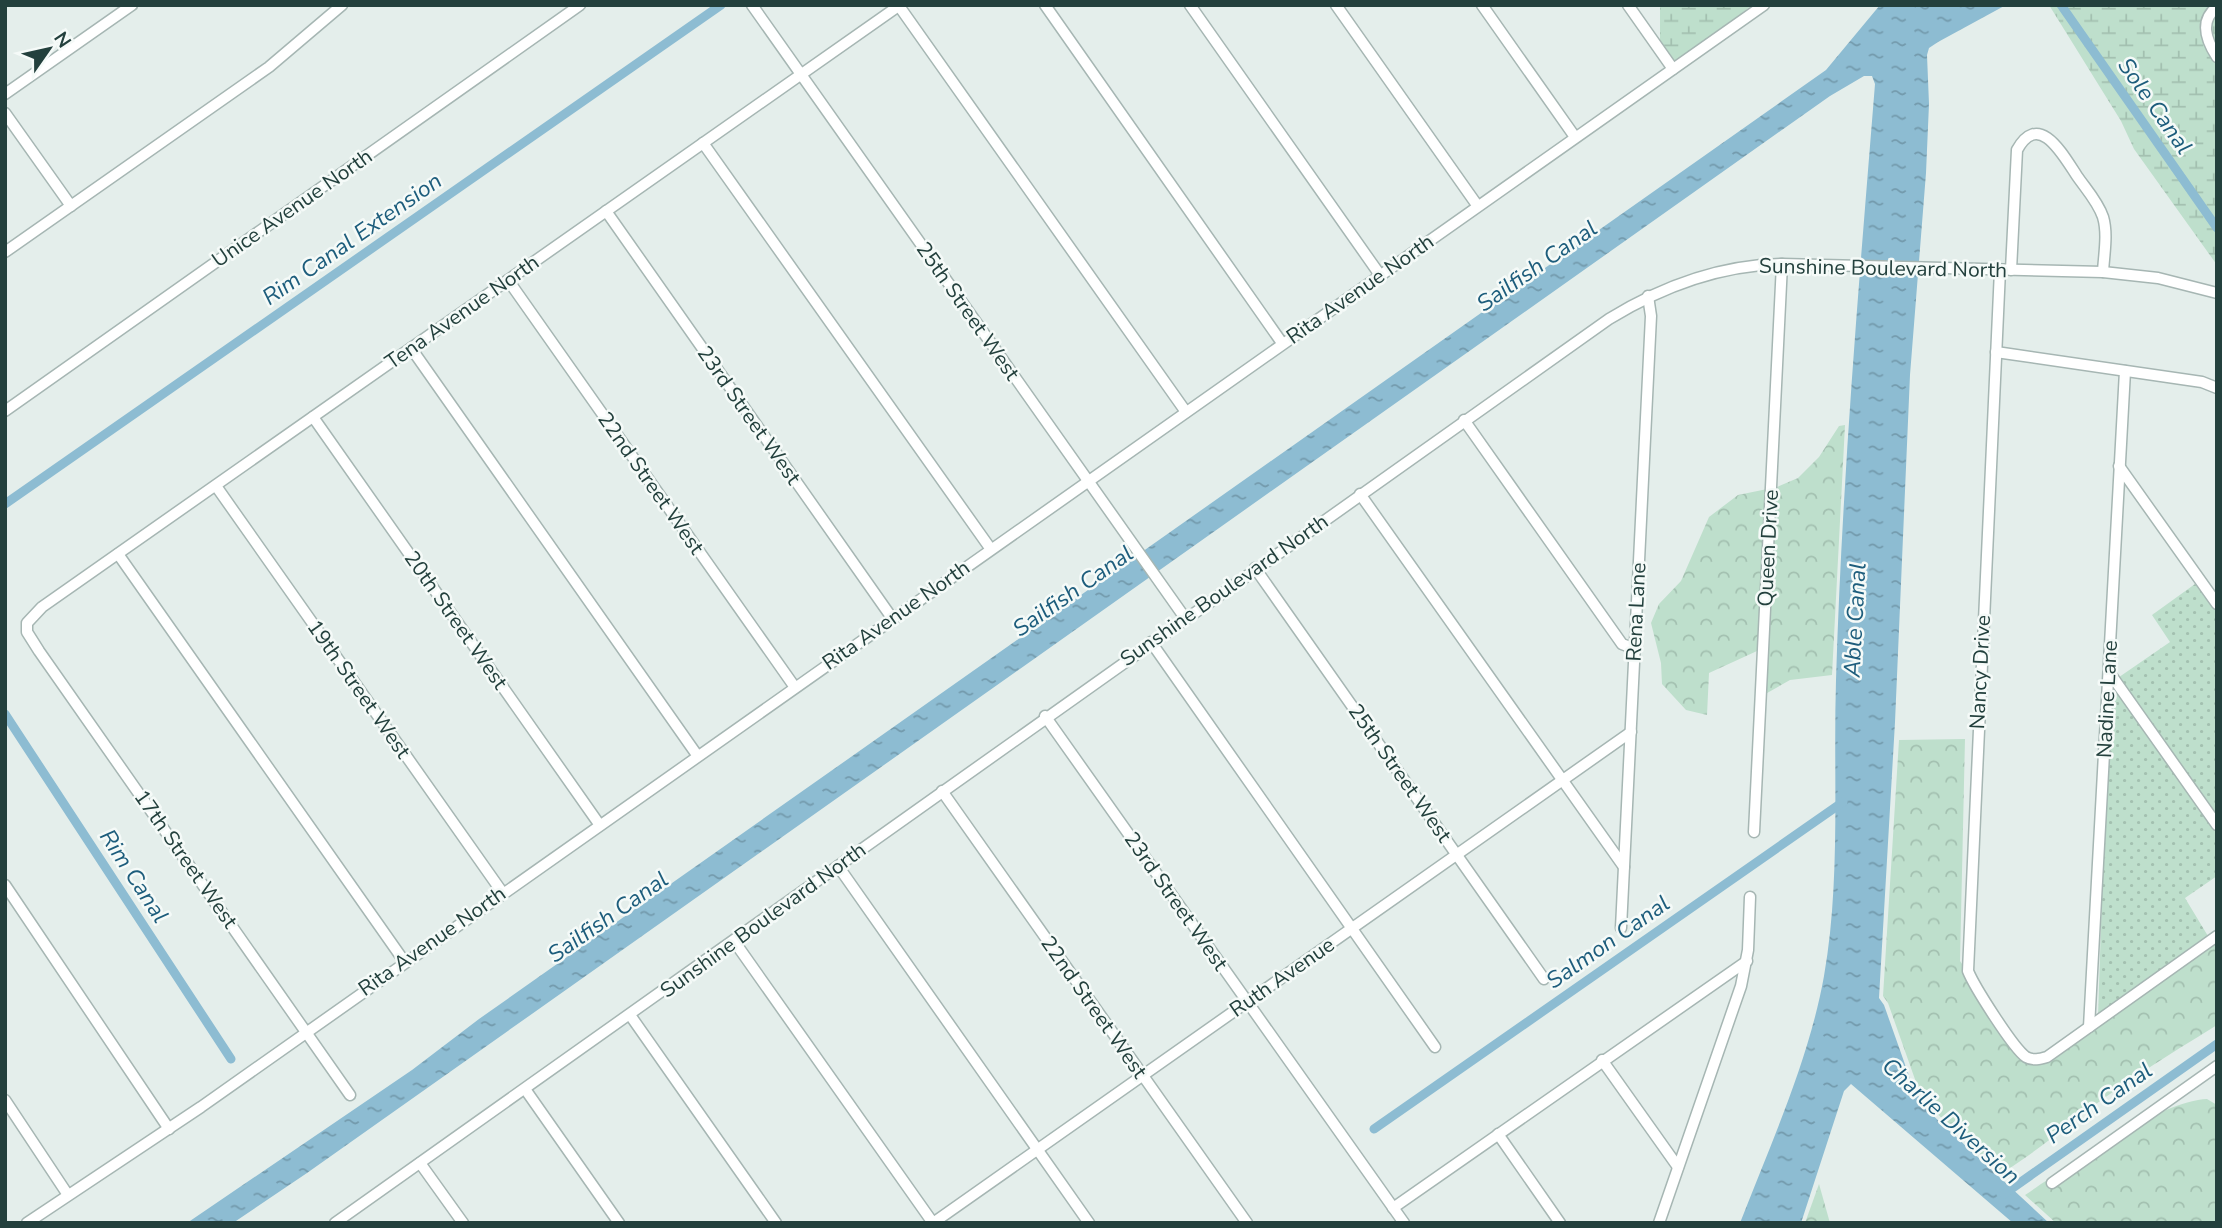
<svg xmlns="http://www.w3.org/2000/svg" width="2222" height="1228" viewBox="0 0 2222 1228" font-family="'Nunito Sans',sans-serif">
	<defs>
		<pattern id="grass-dots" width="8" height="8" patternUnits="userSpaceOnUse" patternTransform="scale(1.75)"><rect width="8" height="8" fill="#bedfcc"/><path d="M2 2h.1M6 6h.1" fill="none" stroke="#a3c0b0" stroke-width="1.8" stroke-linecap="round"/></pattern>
		<pattern id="forest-crowns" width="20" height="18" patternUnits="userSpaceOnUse" patternTransform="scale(1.75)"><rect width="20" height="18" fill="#bedfcc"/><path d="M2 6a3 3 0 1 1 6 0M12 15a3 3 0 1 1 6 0" fill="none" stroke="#a3c0b0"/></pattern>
		<pattern id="wetland-marsh" width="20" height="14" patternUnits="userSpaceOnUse" patternTransform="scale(1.75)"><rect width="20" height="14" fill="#bedfcc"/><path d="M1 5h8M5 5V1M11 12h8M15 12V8" fill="none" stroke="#a3c0b0"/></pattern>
		<pattern id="water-ripples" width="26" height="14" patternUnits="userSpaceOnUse" patternTransform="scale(1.75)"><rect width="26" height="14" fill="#8dbcd2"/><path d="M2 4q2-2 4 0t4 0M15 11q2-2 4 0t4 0" fill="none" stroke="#739aac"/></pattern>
	</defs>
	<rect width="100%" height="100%" fill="#e4eeeb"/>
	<path fill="url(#grass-dots)" d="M2195 584 2210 596 2217 591V876L2185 898 2214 946 2098 1016 2109 684 2170 642 2152 615Z"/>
	<g fill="url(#forest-crowns)">
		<path d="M1845 425 1832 675 1790 680 1760 697 1757 651 1709 673 1707 715 1686 710 1662 684 1661 663 1651 623 1659 604 1681 581 1709 517 1738 495 1777 487 1798 478 1819 457 1839 426Z"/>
		<path d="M1965 739 1960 961 2030 1065 2097 1016 2217 943V1025C2167 1056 2116 1087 2070 1124 2046 1143 2027 1157 2001 1174L1930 1107 1917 1085 1888 1003 1883 996 1899 740Z"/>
		<path d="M2207 1099 2217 1105V1223H2056L2025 1195C2067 1167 2159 1101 2207 1099Z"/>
		<path d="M1819 1184 1830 1223H1805Z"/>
	</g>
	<g fill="url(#wetland-marsh)">
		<path d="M1660 5H1752L1672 70 1660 47Z"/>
		<path d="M2049 5H2217V265L2134 149 2121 121Z"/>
	</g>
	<path fill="url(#water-ripples)" d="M1880 5H2006L1938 42 1929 48 1927 55 1929 104 1926 173 1910 375 1895 722 1879 998 1884 1005 1913 1087 1927 1110 2049 1223H2013L1851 1084 1844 1091 1801 1223H1740C1771 1143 1809 1060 1824 976 1841 880 1833 777 1836 680 1842 481 1859 282 1875 84L1872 76H1864L1830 96 307 1173 233 1223H187L412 1070 479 1019 1826 70Z"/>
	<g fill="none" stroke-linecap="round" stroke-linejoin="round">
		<g stroke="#8dbcd2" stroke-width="9">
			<path d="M2061 5 2217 228"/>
			<path d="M5 504 721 5"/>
			<path d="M5 714 231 1059"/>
			<path d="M1374 1129 1843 802"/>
			<path d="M2004 1194 2217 1044"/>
		</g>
		<g stroke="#a6b6b3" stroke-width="13">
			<g id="minor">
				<path d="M752 5 1185 618"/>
				<path d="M1045 5 1282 343"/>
				<path d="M1190 5 1380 275"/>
				<path d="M1336 5 1477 205"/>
				<path d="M1482 5 1575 137"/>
				<path d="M1628 5 1673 69"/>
				<path d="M899 6 1186 412"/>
				<path d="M2217 7C2199 21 2206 40 2217 57"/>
				<path d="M5 94 132 5"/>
				<path d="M5 113 71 206"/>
				<path d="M703 143 990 548"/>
				<path d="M606 211 892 618"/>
				<path d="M5 252 269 67 342 5"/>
				<path d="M2000 270 1968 971C1974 986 2013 1048 2026 1057 2033 1061 2040 1059 2047 1057L2217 936"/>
				<path d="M2011 270 2017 150C2039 110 2063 155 2077 176 2086 189 2098 202 2103 217 2108 234 2104 254 2103 272"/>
				<path d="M508 280 794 686"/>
				<path d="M411 348 697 755"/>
				<path d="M1996 352 2202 382 2217 388"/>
				<path d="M5 411 580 5"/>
				<path d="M313 417 599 824"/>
				<path d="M1464 420 1622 644 1635 649"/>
				<path d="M2119 466 2217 604"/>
				<path d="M216 486 502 892"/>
				<path d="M1360 494 1624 867"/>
				<path d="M118 554 404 961"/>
				<path d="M1255 568 1544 979"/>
				<path d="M1151 642 1435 1047"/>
				<path d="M2109 672 2217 825"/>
				<path d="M1045 716 1404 1223"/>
				<path d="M942 791 1247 1223"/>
				<path d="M1754 832 1782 264"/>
				<path d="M838 866 1089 1223"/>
				<path d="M5 885 169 1129"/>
				<path d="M1621 928 1651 316 1648 296"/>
				<path d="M734 941 933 1223"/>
				<path d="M630 1015 776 1223"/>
				<path d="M2089 1027 2125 371"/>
				<path d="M1602 1060 1678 1167"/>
				<path d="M525 1089 619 1223"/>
				<path d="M350 1095 39 651 27 632V623L42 607 900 5"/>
				<path d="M5 1100 68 1195"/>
				<path d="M1498 1134 1560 1223"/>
				<path d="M420 1163 463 1223"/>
				<path d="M2052 1183 2217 1066"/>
				<path d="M1393 1208 1747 961"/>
				<path d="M27 1223 201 1107 1764 5"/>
				<path d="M335 1223 1609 319C1663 286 1719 265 1782 264L2103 272 2158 278 2217 293"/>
				<path d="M933 1223 1631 732"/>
				<path d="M1659 1223 1741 986 1748 950 1750 897"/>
			</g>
		</g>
		<use href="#minor" stroke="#fff" stroke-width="10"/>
	</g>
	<g text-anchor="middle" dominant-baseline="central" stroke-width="5" stroke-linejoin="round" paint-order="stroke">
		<g font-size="21" fill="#23403d" stroke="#f5faf8">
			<text transform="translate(292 208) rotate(-35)">Unice Avenue North</text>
			<text transform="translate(1883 268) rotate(1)">Sunshine Boulevard North</text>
			<text transform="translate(1360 289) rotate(-35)">Rita Avenue North</text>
			<text transform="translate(968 311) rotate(55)">25th Street West</text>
			<text transform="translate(462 312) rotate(-35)">Tena Avenue North</text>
			<text transform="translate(749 415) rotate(55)">23rd Street West</text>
			<text transform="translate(651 483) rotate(55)">22nd Street West</text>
			<text transform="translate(1768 548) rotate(-87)">Queen Drive</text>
			<text transform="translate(1224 590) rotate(-35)">Sunshine Boulevard North</text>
			<text transform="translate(1636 612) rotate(-87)">Rena Lane</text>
			<text transform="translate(896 615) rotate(-35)">Rita Avenue North</text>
			<text transform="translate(456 620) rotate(55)">20th Street West</text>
			<text transform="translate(1980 672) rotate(-87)">Nancy Drive</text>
			<text transform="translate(359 689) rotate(55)">19th Street West</text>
			<text transform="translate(2107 699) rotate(-87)">Nadine Lane</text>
			<text transform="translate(1400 773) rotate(55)">25th Street West</text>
			<text transform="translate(186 859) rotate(55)">17th Street West</text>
			<text transform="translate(1176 901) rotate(55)">23rd Street West</text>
			<text transform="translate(763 920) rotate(-36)">Sunshine Boulevard North</text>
			<text transform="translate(432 941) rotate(-35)">Rita Avenue North</text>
			<text transform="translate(1282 977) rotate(-35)">Ruth Avenue</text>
			<text transform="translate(1094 1007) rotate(55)">22nd Street West</text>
		</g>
		<g font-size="23" font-style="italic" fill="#1d5d7c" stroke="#f5faf8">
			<text transform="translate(2155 106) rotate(55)">Sole Canal</text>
			<text transform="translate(352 239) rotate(-35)">Rim Canal Extension</text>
			<text transform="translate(1537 266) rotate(-35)">Sailfish Canal</text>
			<text transform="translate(1073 591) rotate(-35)">Sailfish Canal</text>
			<text transform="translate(1855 620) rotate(-87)">Able Canal</text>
			<text transform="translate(134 876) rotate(57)">Rim Canal</text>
			<text transform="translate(608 917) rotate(-35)">Sailfish Canal</text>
			<text transform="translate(1608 942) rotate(-35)">Salmon Canal</text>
			<text transform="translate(2099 1103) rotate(-35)">Perch Canal</text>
			<text transform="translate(1951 1121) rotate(42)">Charlie Diversion</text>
		</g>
	</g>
	<rect width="2222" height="1228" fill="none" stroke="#23403d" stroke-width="14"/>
	<g transform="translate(49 49) rotate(56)" stroke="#f5faf8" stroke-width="5" paint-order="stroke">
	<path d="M0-5L12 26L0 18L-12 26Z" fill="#23403d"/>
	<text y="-10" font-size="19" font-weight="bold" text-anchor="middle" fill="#23403d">N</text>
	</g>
</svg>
